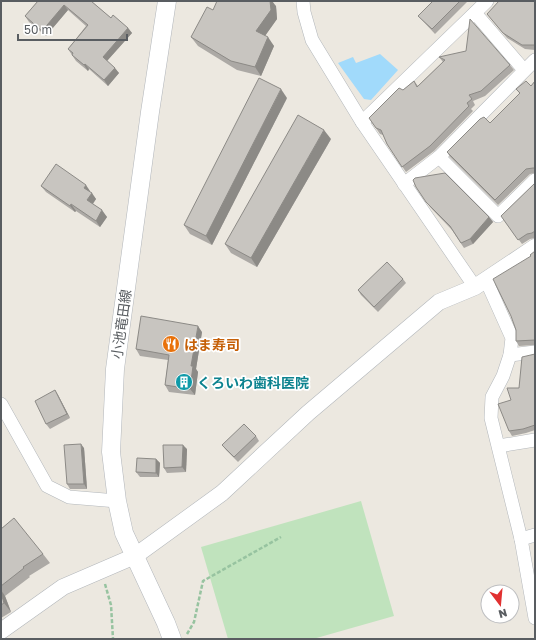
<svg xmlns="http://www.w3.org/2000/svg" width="536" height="640" viewBox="0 0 536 640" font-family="'Golos Text','Noto Sans JP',sans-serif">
	<rect width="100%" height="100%" fill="#ece8e0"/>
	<path fill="#c0e3bd" d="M361 501 394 616 313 639H228L201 547Z"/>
	<path fill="#a1dafb" d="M380 54 398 70 371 100 364 99 338 63 353 57 356 63Z"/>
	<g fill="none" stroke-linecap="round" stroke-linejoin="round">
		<g stroke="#b3b7bb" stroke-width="14">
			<g id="minor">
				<path d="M303 1 304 12 312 40 362 122 475 287"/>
				<path d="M475 13 524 70"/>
				<path d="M362 122 487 1"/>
				<path d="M439 157 498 216 535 180"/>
				<path d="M404 184 439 157 535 60"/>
				<path d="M486 280 512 338 510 355 503 376 492 397 491 418 521 539 535 618"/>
				<path d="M510 355 535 352"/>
				<path d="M1 404 47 486 69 497 117 501"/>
				<path d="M499 446 535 440"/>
				<path d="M521 539 535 535"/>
			</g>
		</g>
		<g stroke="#b3b7bb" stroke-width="17">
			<path id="tertiary" d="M1 631 63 587 135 556 222 493 308 413 439 302 475 287 535 247"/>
		</g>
		<g stroke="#b2b6bb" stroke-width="19">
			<path id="secondary" d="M167 1 150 112 115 369 111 452 117 501 124 533 166 623 172 639"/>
		</g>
		<g stroke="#97c3a0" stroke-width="2.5" stroke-dasharray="4 2" stroke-linecap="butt">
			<path d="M105 584 111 605 113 639"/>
			<path d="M187 634 194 622 203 581 281 537"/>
		</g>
		<use href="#minor" stroke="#fff" stroke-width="13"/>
		<use href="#tertiary" stroke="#fff" stroke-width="16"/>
		<use href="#secondary" stroke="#fff" stroke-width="18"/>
	</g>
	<g fill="#aca9a5">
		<path d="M38 1H91L111 18 128 28 132 33 107 61 119 73 108 86 89 69 88 71 76 61 68 49 86 26 68 10 46 36 29 22 25 16Z"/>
		<path d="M433 1H468L435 34 422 20 418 16Z"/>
		<path d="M535 1V50L525 49 507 38 487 14Z"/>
		<path d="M276 6 277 19 265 36 274 46 261 76 237 70 198 46 191 37 213 10Z"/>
		<path d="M439 57 510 65 514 70 485 96 473 101 475 105 471 109 473 111 434 151 406 172 387 144 383 135 380 134 369 118 414 81 418 86 443 62Z"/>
		<path d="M535 81V173L530 174 498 205 450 157 447 152 490 123 520 94 516 89 531 86Z"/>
		<path d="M287 98 212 245 190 234 184 225Z"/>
		<path d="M331 139 257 267 231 253 225 244Z"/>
		<path d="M535 183V238L530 239 522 244 501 216Z"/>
		<path d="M41 186 90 191V192L96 199 93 204 107 217 100 227 76 211 75 212 46 192Z"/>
		<path d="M416 187 489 217 493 222 473 244 464 248 452 230 430 207Z"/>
		<path d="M535 251V345L519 346 516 341 531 256Z"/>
		<path d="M403 279 406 283 378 312 361 295 358 290Z"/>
		<path d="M202 332 196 369 198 372 195 395 169 392 165 385 168 360 140 356 136 349Z"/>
		<path d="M535 354V430L526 433 512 436 509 431 511 400 519 388Z"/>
		<path d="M55 390 58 395 70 418 50 429 46 424Z"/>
		<path d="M256 436 259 441 238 462 226 450 222 445Z"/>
		<path d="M84 448 87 489H70L67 484Z"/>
		<path d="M187 449 186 472 167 473 164 468Z"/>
		<path d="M156 459 160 463 159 477H140L136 472Z"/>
		<path d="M1 529 43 554 50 563 29 576 30 577 5 596 11 612 1 618Z"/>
	</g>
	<g fill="#8c8a86">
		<path d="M270 1H272L276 6 277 19 262 40 256 31Z"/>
		<path d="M64 5 68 10 46 36 42 31Z"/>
		<path d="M128 28 132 33 106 62 103 57Z"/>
		<path d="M268 37 274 46 261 76 255 67Z"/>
		<path d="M85 64 89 69 88 71 84 65Z"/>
		<path d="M115 68 119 73 108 86 104 80Z"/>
		<path d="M281 89 287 98 212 245 206 236Z"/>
		<path d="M324 130 331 139 257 267 251 258Z"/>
		<path d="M86 185 90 191 88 194 84 188Z"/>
		<path d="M92 193 96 199 91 206 87 200Z"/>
		<path d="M71 204 76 211 75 212 70 206Z"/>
		<path d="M102 210 107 217 100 227 96 221Z"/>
		<path d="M489 217 493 222 473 244 470 239Z"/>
		<path d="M198 326 202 332 196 369 198 372 195 395 190 389 191 366Z"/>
		<path d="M55 390 58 395 70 418 67 414Z"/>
		<path d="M81 444 84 448 87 489 84 484Z"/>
		<path d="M183 445 187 449 186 472 182 467Z"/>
		<path d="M156 459 160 463 159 477 156 473Z"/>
		<path d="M1 590 5 596 11 612 4 603 1 593Z"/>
	</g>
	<g fill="#c8c5c0" stroke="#8c8a86">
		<path d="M38 1H91L111 18 113 15 128 28 103 57 115 68 104 80 85 64 84 65 72 55 73 53 68 49 88 25 64 5 42 31 25 16Z"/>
		<path d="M217 1H270L271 10 256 31 268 37 255 67 231 61 191 37 207 7 213 10Z"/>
		<path d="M433 1H460L432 29 418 16Z"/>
		<path d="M499 1H535V45H522L503 33 487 14Z"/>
		<path d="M470 19 510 65 481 91 469 95 472 99 467 103 469 106 430 146 402 167 387 144 381 130 376 128 369 118 399 88 403 90 414 81 417 87 445 60 439 57 466 51Z"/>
		<path d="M259 78 281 89 206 236 184 225Z"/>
		<path d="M526 81 531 86 535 81V168H533L526 169 495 200 447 152 480 119 484 117 490 123 520 93 516 89Z"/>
		<path d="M298 115 324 130 251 258 225 244Z"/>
		<path d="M56 164 86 185 84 188 92 193 87 200 102 210 96 221 71 204 70 206 41 186Z"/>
		<path d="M445 173 489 217 470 239 461 243 450 226 426 202 416 187 413 180 415 178Z"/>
		<path d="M535 183V231L532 233 527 234 518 240 501 216Z"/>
		<path d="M535 251V340L516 341V330L511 316 493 279 531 256 530 255Z"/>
		<path d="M387 262 403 279 374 307 358 290Z"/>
		<path d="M141 316 198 326 191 366H193L190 389 165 385 169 355 136 349Z"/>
		<path d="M535 354V359L534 360H535V425L523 429 509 431 498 404 511 400 507 388H519L522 357Z"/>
		<path d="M55 390 67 414 46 424 35 401Z"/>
		<path d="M244 424 256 436 234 457 222 445Z"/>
		<path d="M81 444 84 484H67L64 445Z"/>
		<path d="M163 445H183L182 467 164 468Z"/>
		<path d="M137 458 156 459V473L136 472Z"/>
		<path d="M14 518 43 554 23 567 24 568 1 586V529Z"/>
		<path d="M1 593 4 603 1 605Z"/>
	</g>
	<defs>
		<g id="restaurant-disc" transform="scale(0.9)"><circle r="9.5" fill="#e8710a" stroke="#fff"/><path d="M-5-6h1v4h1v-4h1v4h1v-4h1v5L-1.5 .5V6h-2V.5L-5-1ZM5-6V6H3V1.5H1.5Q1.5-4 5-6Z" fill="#fff"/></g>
		<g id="building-disc" transform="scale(0.9)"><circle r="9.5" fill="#0f9aa8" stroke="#fff"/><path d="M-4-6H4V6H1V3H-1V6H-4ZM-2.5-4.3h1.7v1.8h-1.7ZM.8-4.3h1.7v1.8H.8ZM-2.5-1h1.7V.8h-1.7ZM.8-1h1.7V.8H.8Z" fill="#fff"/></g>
	</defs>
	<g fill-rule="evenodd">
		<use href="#restaurant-disc" x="171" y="344"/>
		<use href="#building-disc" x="184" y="382"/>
	</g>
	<g text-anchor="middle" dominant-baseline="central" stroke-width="3.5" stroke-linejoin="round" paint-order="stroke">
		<g font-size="14" fill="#595d61" stroke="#fff">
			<text transform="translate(121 324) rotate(-82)">小池竜田線</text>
		</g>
		<g font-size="14" font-weight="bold" fill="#c56008" stroke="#fff" text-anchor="start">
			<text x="184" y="344">はま寿司</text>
		</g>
		<g font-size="14" font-weight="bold" fill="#0d838f" stroke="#fff" text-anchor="start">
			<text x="197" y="382">くろいわ歯科医院</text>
		</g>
	</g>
	<rect width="536" height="640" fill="none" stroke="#595d61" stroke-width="4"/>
	<g transform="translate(500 604) rotate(164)"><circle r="19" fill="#ffffff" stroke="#bdbec0"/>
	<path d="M0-3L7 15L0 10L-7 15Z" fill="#e13131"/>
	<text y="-6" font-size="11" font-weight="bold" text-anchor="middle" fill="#595d61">N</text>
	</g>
	<path d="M18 34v6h109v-6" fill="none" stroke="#595d61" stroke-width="2"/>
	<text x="24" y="34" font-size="12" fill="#595d61" stroke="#ffffff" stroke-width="3" paint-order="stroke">50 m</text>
</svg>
